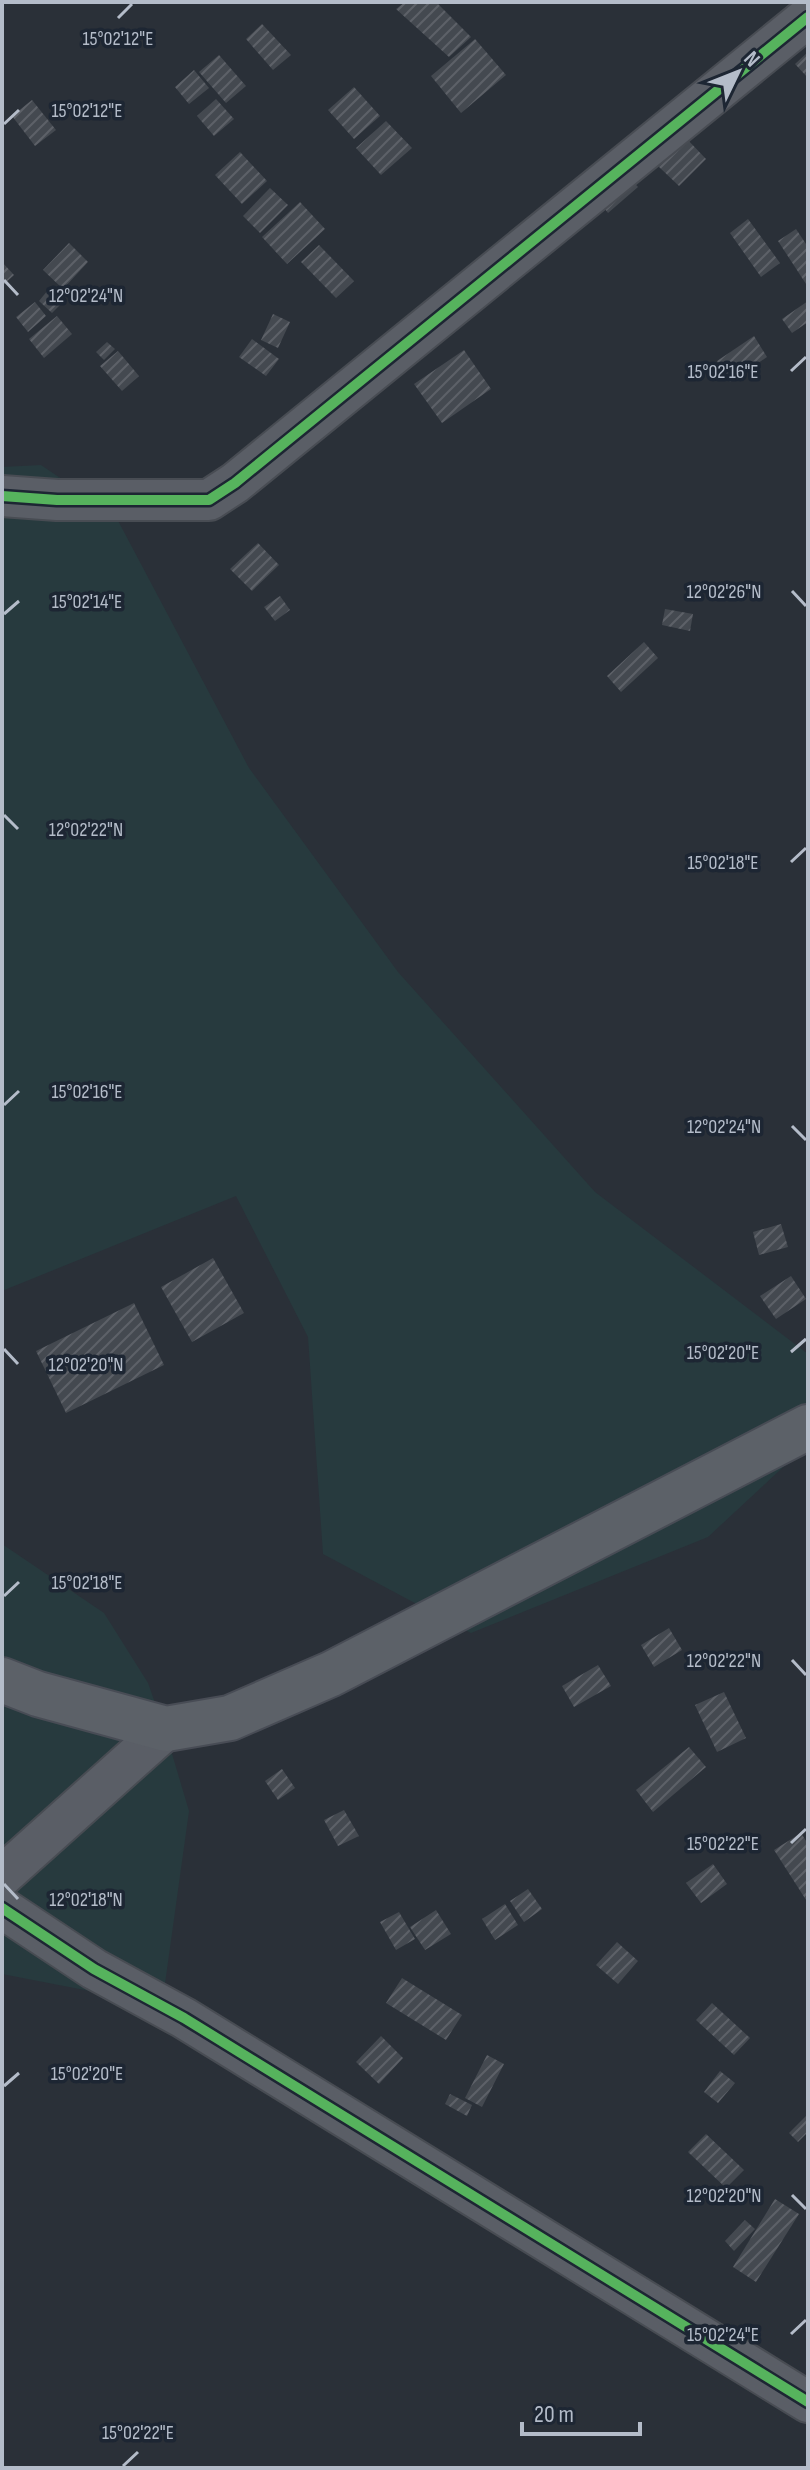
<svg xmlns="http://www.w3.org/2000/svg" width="810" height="2470" viewBox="0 0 810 2470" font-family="'Sofia Sans Condensed',sans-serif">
	<defs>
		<pattern id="building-hatch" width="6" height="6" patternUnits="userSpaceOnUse" patternTransform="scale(2)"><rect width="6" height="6" fill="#444950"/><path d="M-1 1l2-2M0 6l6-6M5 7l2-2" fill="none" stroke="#5d6168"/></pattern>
	</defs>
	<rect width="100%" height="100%" fill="#2a3038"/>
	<g fill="#273a3e">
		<path d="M41 465 115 515 249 768 398 972 595 1192 808 1354V1444L708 1537 471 1633 323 1554 308 1337 236 1196 2 1291V467Z"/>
		<path d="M2 1544 104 1613 148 1683 167 1737 189 1811 162 2005 2 1974Z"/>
	</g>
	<g fill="url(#building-hatch)">
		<path d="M405 2H436L471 37 449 57 396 9Z"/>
		<path d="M262 24 291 55 273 70 246 39Z"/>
		<path d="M475 39 506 75 461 113 431 76Z"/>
		<path d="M808 52V78L795 64Z"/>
		<path d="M219 55 246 86 226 103 199 72Z"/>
		<path d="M194 70 209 88 189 104 175 87Z"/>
		<path d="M354 87 380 116 354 139 328 110Z"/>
		<path d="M216 99 234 119 214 136 197 116Z"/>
		<path d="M32 100 56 130 35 146 12 116Z"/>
		<path d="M386 121 412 148 381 175 356 148Z"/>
		<path d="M686 138 706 159 679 186 658 166Z"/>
		<path d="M240 152 267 181 242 204 215 175Z"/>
		<path d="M630 178 638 187 608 213 601 204Z"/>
		<path d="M270 188 288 205 260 233 243 216Z"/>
		<path d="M300 202 325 229 287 264 262 237Z"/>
		<path d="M748 219 780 263 761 277 730 233Z"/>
		<path d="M796 229 808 247V287L778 241Z"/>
		<path d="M69 243 88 262 63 289 43 270Z"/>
		<path d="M319 245 354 281 336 298 301 262Z"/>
		<path d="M2 262 14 275 2 286Z"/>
		<path d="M48 290 62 303 52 313 39 301Z"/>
		<path d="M808 301V322L792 333 782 319Z"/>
		<path d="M35 302 46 316 28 332 16 317Z"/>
		<path d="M273 314 290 322 278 348 261 340Z"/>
		<path d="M57 316 72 334 44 358 29 339Z"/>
		<path d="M754 336 767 357 730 382 717 361Z"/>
		<path d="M252 339 279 359 266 376 239 357Z"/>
		<path d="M107 342 115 349 104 360 96 352Z"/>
		<path d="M464 350 491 389 442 423 414 384Z"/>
		<path d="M118 351 139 376 122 391 100 366Z"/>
		<path d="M258 543 279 565 252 591 230 569Z"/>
		<path d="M280 596 290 610 275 621 264 607Z"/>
		<path d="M665 609 693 614 690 631 662 625Z"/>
		<path d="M644 642 658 658 621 692 607 676Z"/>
		<path d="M781 1224 788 1247 759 1255 753 1232Z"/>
		<path d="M213 1258 244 1313 192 1342 161 1287Z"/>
		<path d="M791 1276 806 1299 776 1319 760 1296Z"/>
		<path d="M134 1303 164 1365 66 1413 36 1351Z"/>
		<path d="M669 1628 682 1650 654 1667 641 1645Z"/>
		<path d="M598 1665 611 1686 574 1707 562 1686Z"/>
		<path d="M724 1692 746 1738 717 1752 695 1705Z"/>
		<path d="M689 1747 706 1767 653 1812 636 1790Z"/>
		<path d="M282 1769 295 1788 278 1800 265 1781Z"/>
		<path d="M344 1810 359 1836 338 1846 324 1820Z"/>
		<path d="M801 1833 808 1844V1903L774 1850Z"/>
		<path d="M713 1864 727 1884 701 1903 686 1883Z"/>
		<path d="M528 1889 542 1909 524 1922 510 1901Z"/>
		<path d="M505 1904 518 1925 495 1940 482 1919Z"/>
		<path d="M436 1910 451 1934 425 1950 410 1927Z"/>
		<path d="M399 1912 415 1939 396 1950 380 1922Z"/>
		<path d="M617 1942 638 1961 618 1984 596 1965Z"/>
		<path d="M402 1978 462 2015 446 2040 386 2003Z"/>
		<path d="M712 2003 750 2038 734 2055 696 2020Z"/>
		<path d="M381 2036 403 2058 379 2084 356 2062Z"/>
		<path d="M487 2055 504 2064 482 2107 465 2098Z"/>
		<path d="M720 2071 735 2083 718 2103 704 2092Z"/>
		<path d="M450 2094 472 2105 467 2116 445 2104Z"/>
		<path d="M808 2114V2132L798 2142 789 2133Z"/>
		<path d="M706 2134 744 2170 726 2188 688 2152Z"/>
		<path d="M775 2199 799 2214 756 2282 733 2267Z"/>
		<path d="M745 2220 755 2229 734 2251 725 2241Z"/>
	</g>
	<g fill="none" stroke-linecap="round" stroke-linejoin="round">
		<g stroke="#484c53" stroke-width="44">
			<g id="minor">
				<path d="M2 496 57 500H209L235 483 808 17"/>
				<path d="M2 1876 166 1729"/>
				<path d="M2 1908 94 1969 184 2018 808 2402"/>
			</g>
		</g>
		<g stroke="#484c55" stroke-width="48">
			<path id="primary" d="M2 1680 38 1694 166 1729 230 1718 331 1674 808 1427"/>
		</g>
		<use href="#minor" stroke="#5a5e66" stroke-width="40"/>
		<use href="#primary" stroke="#5c6168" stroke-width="44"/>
		<g stroke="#1d2633" stroke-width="15">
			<g id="cycleway">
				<path d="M2 496 57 500H209L235 483 808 17"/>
				<path d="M2 1908 94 1969 184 2018 808 2402"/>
			</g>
		</g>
		<use href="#cycleway" stroke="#56b35d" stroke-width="10"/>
	</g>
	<path fill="none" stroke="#b4bcc9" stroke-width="3" d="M118 18 132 4M4 124 19 110M4 280 18 295M791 371 806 357M792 591 806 606M4 614 19 601M4 815 18 829M791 862 806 848M4 1105 19 1091M792 1126 806 1140M4 1349 18 1364M791 1352 806 1339M4 1596 19 1582M792 1660 806 1675M791 1843 806 1829M4 1884 18 1899M4 2086 19 2073M792 2195 806 2209M791 2334 806 2320M123 2466 138 2452"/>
	<g font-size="20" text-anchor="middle" fill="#b4bcc9" stroke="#1d2633" stroke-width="7" stroke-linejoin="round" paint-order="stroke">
		<text x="118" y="45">15°02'12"E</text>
		<text x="87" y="117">15°02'12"E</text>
		<text x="86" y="302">12°02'24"N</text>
		<text x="723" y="378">15°02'16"E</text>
		<text x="724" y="598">12°02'26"N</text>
		<text x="87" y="608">15°02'14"E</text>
		<text x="86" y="836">12°02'22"N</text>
		<text x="723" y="869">15°02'18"E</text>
		<text x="87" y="1098">15°02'16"E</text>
		<text x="724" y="1133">12°02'24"N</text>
		<text x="723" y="1359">15°02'20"E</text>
		<text x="86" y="1371">12°02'20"N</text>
		<text x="87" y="1589">15°02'18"E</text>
		<text x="724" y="1667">12°02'22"N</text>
		<text x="723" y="1850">15°02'22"E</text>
		<text x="86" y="1906">12°02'18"N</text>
		<text x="87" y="2080">15°02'20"E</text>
		<text x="724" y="2202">12°02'20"N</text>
		<text x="723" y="2341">15°02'24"E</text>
		<text x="138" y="2439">15°02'22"E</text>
	</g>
	<rect width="810" height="2470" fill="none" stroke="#b4bcc9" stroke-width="8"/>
	<g transform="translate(738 72) rotate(47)" stroke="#1d2633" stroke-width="6" paint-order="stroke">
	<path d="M0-6L14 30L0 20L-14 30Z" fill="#b4bcc9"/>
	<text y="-12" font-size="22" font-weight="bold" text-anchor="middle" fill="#b4bcc9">N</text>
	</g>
	<path d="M522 2422v12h118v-12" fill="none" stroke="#b4bcc9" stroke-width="4"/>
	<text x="534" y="2422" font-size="24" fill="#b4bcc9" stroke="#1d2633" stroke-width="6" paint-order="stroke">20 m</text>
</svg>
